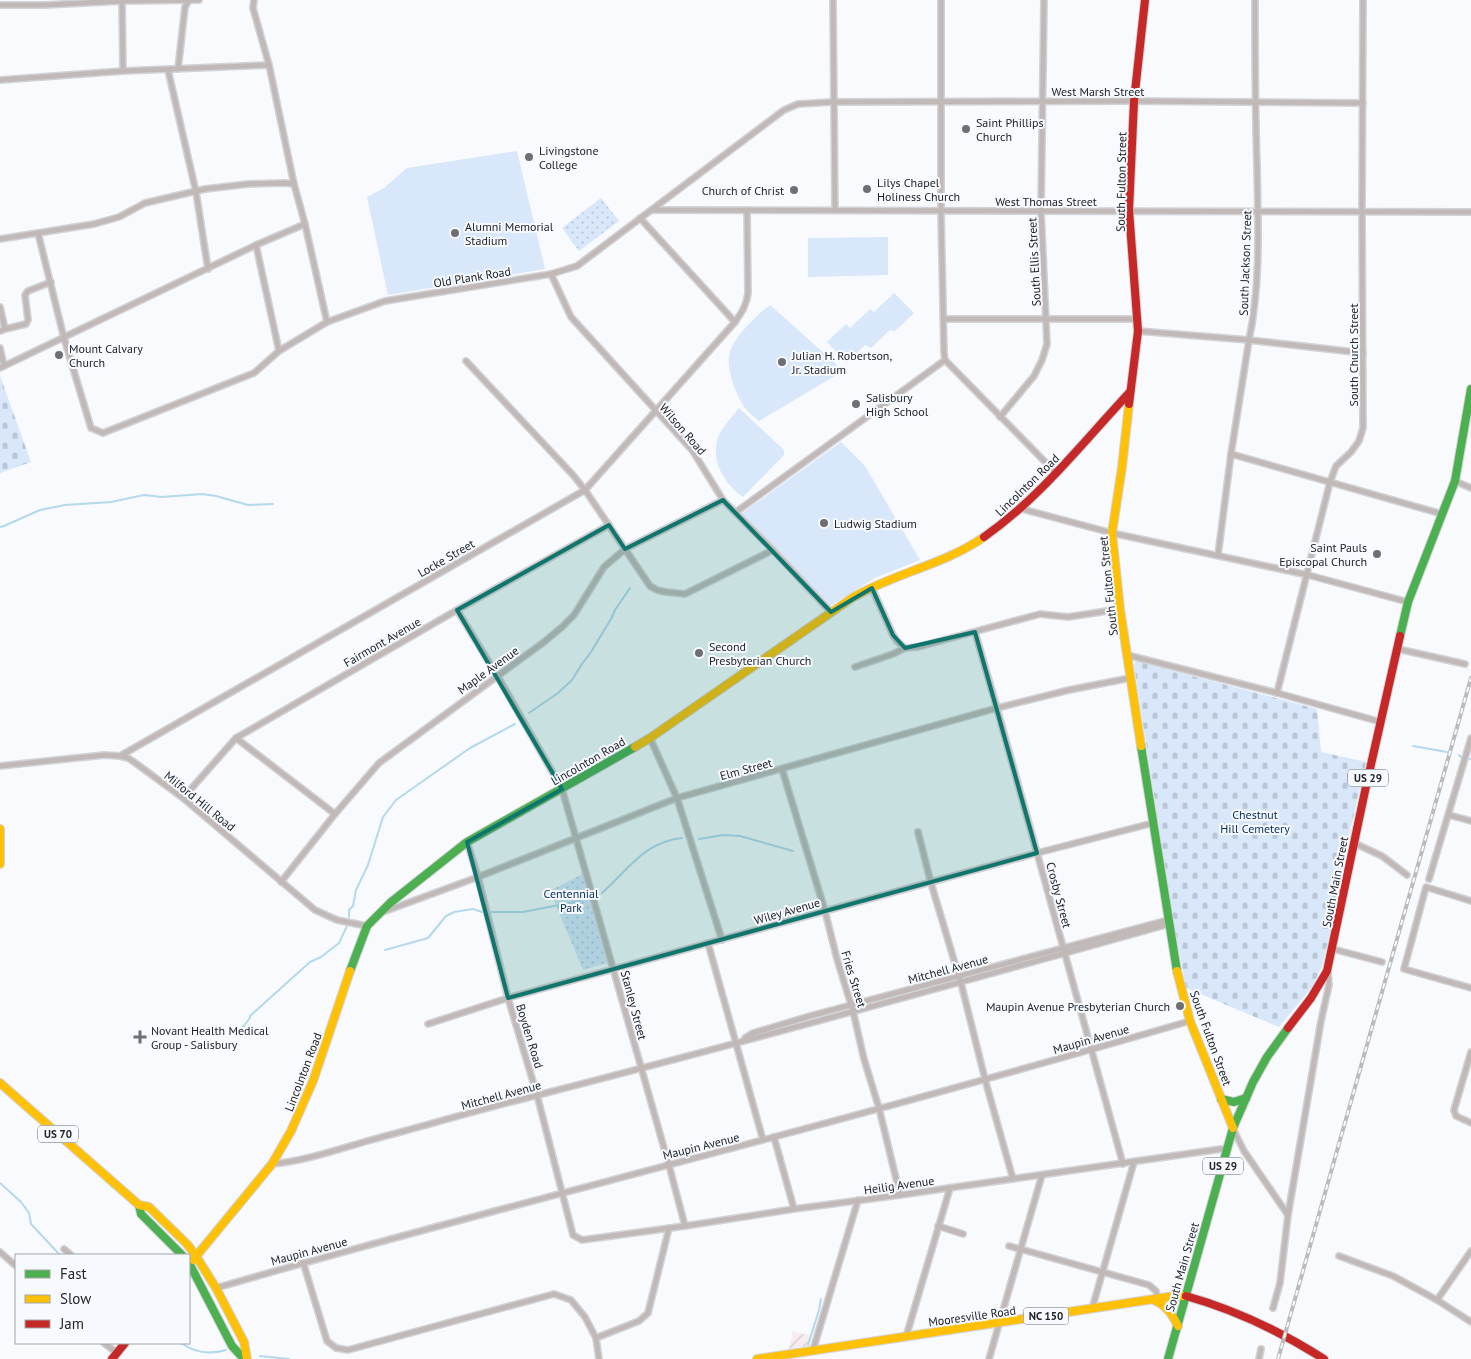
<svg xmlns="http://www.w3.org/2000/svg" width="1471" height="1359" viewBox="0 0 1471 1359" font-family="'PT Sans',sans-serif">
	<defs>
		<pattern id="industrial-furrows" width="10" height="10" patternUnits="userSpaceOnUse" patternTransform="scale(1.25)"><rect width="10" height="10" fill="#f7edf1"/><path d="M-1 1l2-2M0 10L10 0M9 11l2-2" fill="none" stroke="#d3cbcf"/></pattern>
		<pattern id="cemetery-stones" width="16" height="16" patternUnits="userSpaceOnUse" patternTransform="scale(1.25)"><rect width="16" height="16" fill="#d8e7fa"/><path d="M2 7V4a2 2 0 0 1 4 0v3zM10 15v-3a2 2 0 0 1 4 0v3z" fill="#b9c6d6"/></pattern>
		<pattern id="park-dots" width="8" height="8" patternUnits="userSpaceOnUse" patternTransform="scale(1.25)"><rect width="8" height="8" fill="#d8e7fa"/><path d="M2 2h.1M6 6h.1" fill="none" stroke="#b9c6d6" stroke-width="1.8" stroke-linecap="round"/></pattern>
	</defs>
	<rect width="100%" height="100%" fill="#f8fafd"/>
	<path fill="url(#industrial-furrows)" d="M793 1332 812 1335 809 1346 789 1349Z"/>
	<g fill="#d8e7fa">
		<path d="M517 151 545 269 388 295 367 197 384 188 407 168Z"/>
		<path d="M888 237V275L808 277V238Z"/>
		<path d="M894 293 914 313 895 331 890 330 871 348 865 345 847 363 827 342 846 324 850 328 870 309 874 312Z"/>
		<path d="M770 305 836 364 839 371 833 377 759 421C754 417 749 413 745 408 736 395 725 367 730 352 734 337 758 314 770 305Z"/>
		<path d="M739 408 784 450V455L743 497C723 483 708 457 720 433 725 424 733 416 739 408Z"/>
		<path d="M841 442 865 466 920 560 875 578 830 606 741 514Z"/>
	</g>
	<g fill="url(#cemetery-stones)">
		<path d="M0 376 31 462 0 473Z"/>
		<path d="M1136 661 1317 709 1321 752 1366 762 1341 871 1328 941 1322 966 1312 987 1279 1027 1186 988 1173 918 1134 665Z"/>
	</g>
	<g fill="url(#park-dots)">
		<path d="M601 198 619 221 579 251 562 228Z"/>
		<path d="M582 874 607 963 583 970 550 891Z"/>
	</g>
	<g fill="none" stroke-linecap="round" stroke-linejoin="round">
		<g stroke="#b4d9ec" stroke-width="2">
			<path d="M0 527 4 526 40 510 65 505 111 502 144 495 162 497 202 494 216 496 248 505 273 504"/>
			<path d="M529 713 558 693 572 680 582 664 591 652 611 619 615 610 630 588"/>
			<path d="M1413 746 1447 752"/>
			<path d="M1459 755 1462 758"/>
			<path d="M1470 759H1471"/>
			<path d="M699 839 723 835 740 836 793 851"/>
			<path d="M602 893C629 869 644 842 682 838"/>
			<path d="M491 912H523L580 901"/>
			<path d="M349 917V910L353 906 356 890 368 865 383 817 396 800 470 748 515 724"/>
			<path d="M385 950 428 938 446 916 454 912 473 909 482 912"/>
			<path d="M239 1032 250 1018V1016L310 962 321 957 339 943 347 926"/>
			<path d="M0 1183 21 1202 29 1213 31 1224 60 1255"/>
			<path d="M181 1343C195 1353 209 1355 226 1350"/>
			<path d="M808 1345 819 1310 821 1299"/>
			<path d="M260 1356 289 1359"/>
		</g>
		<g stroke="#d2d3d6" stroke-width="8">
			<g id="street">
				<path d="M254 0 253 8 269 65 294 184 305 224 327 322"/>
				<path d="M833 0 835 210"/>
				<path d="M941 0V212L944 353 945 360 1057 474"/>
				<path d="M122 1 123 71"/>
				<path d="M0 5H45L122 1 199 0"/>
				<path d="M178 69 185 7 189 0"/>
				<path d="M168 70 196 192 208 269"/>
				<path d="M0 80 123 71 269 65"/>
				<path d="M652 210 1471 212"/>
				<path d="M640 218 735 322"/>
				<path d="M38 233 64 338 91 428 103 433 254 373 279 351 327 322 385 301 551 274 577 266 784 110 798 104 833 102 1129 101 1363 103"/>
				<path d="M0 239 94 224 119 217 145 203 205 189 248 184 285 183 294 184"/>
				<path d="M256 245 279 351"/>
				<path d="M551 274 571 317 692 450 723 500 773 550 831 612"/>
				<path d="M0 307 5 329 0 331"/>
				<path d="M944 319H1138"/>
				<path d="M5 329 26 324 28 320 25 295 28 291 51 282"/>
				<path d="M1138 331 1249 340 1363 353"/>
				<path d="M0 348 4 366"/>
				<path d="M466 361 573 475 585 490 650 586 657 590 666 592 685 594 773 550"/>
				<path d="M0 368 256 245 305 224"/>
				<path d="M1000 417 1034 376 1042 360 1047 344 1041 211 1044 0"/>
				<path d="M1231 454 1442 514"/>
				<path d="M1455 481 1471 488"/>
				<path d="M1022 509 1112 533 1308 575 1408 602"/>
				<path d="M736 512 945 360"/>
				<path d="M1218 555 1231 454 1249 340C1261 283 1258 223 1257 165 1255 110 1255 55 1255 0"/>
				<path d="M872 588 893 635 897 641 905 648"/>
				<path d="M457 610 497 675 562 789 670 1169 685 1226"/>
				<path d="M975 632 997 708 1123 1164"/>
				<path d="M1398 649 1465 664"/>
				<path d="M1127 655 1277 693 1381 722"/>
				<path d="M855 667 893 654 905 648 918 647 1040 614 1068 617 1120 609"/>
				<path d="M1277 693 1330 482 1336 466 1351 452 1359 441 1363 428 1362 211 1363 0"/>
				<path d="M236 738 335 814"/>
				<path d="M650 738 677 798 722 940"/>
				<path d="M120 756 585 490 735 322C742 312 747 304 748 293L747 211"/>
				<path d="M0 766 104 755 120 756 128 758 134 762 183 798 315 910 337 920 367 926"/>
				<path d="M782 769 825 911 837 959 853 1011 864 1059 879 1108 900 1195"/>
				<path d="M183 798 236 738 457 610 609 525"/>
				<path d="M1449 815 1471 821"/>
				<path d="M918 832 931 883 962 987 986 1083 1013 1179"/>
				<path d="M467 842 478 877 508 998 537 1095 573 1235 582 1240 685 1226 794 1209 900 1195 1228 1148"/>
				<path d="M1354 843 1382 856 1407 875"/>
				<path d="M1429 879 1471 738"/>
				<path d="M281 882 335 814 379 763 544 642 562 627 574 615 604 567 625 549 723 500"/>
				<path d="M1471 901 1426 887 1404 969 1471 988"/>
				<path d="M383 912 478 877 677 798 997 708 1069 690 1130 678"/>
				<path d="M708 943 763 1140"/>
				<path d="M1333 949 1382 962"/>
				<path d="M428 1024 508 998 614 969 1037 853 1153 823"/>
				<path d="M745 1038 753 1033 810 1016 1168 920"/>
				<path d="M1471 1052 1454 1110 1456 1116 1471 1123"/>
				<path d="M1233 1129 1244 1151 1288 1215"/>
				<path d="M774 1137 794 1209"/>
				<path d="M272 1164C305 1161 339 1149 371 1140 427 1125 482 1109 538 1095 749 1041 959 983 1169 924"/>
				<path d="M938 1226 963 1234"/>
				<path d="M1009 1246 1149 1285 1156 1291 1158 1299"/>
				<path d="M64 1249 71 1255"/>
				<path d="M0 1252 16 1266"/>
				<path d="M1339 1256 1393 1276 1437 1300 1471 1322"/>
				<path d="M303 1262 327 1341 336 1348 348 1350 554 1294 571 1300 585 1317 596 1338 599 1359"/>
				<path d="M216 1288C401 1234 588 1187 774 1137 913 1100 1052 1061 1190 1021"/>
				<path d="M1437 1300 1471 1251"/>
				<path d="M1273 1308 1280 1283 1288 1215 1321 1021 1329 985 1328 971"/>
				<path d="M1092 1309 1134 1162"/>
				<path d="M906 1337 950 1188"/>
				<path d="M596 1338 639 1321 648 1313 669 1228"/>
				<path d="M104 1343 117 1353"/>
				<path d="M813 1350 858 1200"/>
				<path d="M989 1359 1042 1175"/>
				<path d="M1259 1359 1261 1349"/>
			</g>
		</g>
		<g stroke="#d2d3d6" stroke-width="10">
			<g id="fast">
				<path d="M1400 636 1408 602 1455 481 1471 389"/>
				<path d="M1141 746 1177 971"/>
				<path d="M350 971 367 926 390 903 467 842 635 747"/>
				<path d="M1221 1099 1234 1102 1246 1098"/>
				<path d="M139 1205 141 1214 182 1255"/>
				<path d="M189 1263 232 1346 244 1359"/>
				<path d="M1168 1359 1233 1128 1253 1082 1267 1057 1288 1028"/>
			</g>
		</g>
		<g stroke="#d2d3d6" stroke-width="10">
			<g id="slow">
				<path d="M1129 404 1122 467 1112 533 1120 609 1141 746"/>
				<path d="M635 747 650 738 852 598C894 573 944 565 984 537"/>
				<path d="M0 829V864"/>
				<path d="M1177 971 1190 1021 1233 1128"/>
				<path d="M0 1083 139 1205 149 1207 187 1244 196 1256 216 1288 244 1342 247 1359"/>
				<path d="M193 1260 272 1164 291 1131 313 1081 350 971"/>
				<path d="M1154 1300C1167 1306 1172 1314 1178 1326"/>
				<path d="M757 1359 1174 1296H1186"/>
			</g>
		</g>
		<g stroke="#d2d3d6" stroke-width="10">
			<g id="jam">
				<path d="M1129 404 1138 331 1129 210 1134 101 1145 0"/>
				<path d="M984 537C1041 497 1083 442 1130 392"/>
				<path d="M1288 1028 1311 998 1327 971 1365 791 1400 636"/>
				<path d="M1186 1296C1236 1310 1280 1331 1324 1359"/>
				<path d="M112 1359 125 1343"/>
			</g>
		</g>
		<use href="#street" stroke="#c0b9b8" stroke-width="5"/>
		<use href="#fast" stroke="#4caf50" stroke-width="8"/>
		<use href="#slow" stroke="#ffc107" stroke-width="8"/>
		<use href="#jam" stroke="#c62828" stroke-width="8"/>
		<g stroke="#bcbabb" stroke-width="4">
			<path id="rail" d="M1278 1359 1471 678"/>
		</g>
		<use href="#rail" stroke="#f6faff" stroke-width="2" stroke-dasharray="5.5" stroke-linecap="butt"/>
	</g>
	<path fill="#0f766e" fill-opacity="0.2" stroke="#0f766e" stroke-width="4" stroke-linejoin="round" d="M723 500 831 612 872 588 893 635 905 648 975 632 1037 853 508 998 467 842 562 789 457 610 609 525 625 549Z"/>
	<g fill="#6d6f73" stroke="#f6faff" stroke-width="2">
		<circle cx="966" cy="129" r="5"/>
		<circle cx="529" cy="157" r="5"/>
		<circle cx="867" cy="189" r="5"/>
		<circle cx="794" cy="190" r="5"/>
		<circle cx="455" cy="233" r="5"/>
		<circle cx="59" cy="355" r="5"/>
		<circle cx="782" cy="362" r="5"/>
		<circle cx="856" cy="404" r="5"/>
		<circle cx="824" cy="523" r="5"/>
		<circle cx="1377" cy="554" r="5"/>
		<circle cx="699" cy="653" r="5"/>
		<circle cx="1180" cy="1006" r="5"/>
		<path d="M137.5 1029.5h5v5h5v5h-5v5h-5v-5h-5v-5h5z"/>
	</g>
	<g text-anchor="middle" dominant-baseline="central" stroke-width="4" stroke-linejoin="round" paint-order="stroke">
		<g fill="#f6faff" stroke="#626468" stroke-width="1">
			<rect x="1348" y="769.5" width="40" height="17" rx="4"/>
			<rect x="38" y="1125.5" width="40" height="17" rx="4"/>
			<rect x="1203" y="1157.5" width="40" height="17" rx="4"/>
			<rect x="1023.5" y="1307.5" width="45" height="17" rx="4"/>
		</g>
		<g font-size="11" font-weight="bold" fill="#222428">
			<text x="1368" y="778">US 29</text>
			<text x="58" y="1134">US 70</text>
			<text x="1223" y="1166">US 29</text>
			<text x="1046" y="1316">NC 150</text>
		</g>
		<g font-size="12" fill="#222428" stroke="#f6faff">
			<text x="1098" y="91">West Marsh Street</text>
			<text transform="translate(1121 182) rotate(-89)">South Fulton Street</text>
			<text x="1046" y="201">West Thomas Street</text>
			<text transform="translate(1034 262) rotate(-93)">South Ellis Street</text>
			<text transform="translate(1245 263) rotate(-88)">South Jackson Street</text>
			<text transform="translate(472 277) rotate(-9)">Old Plank Road</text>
			<text transform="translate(1353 355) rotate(-90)">South Church Street</text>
			<text transform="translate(683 429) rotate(49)">Wilson Road</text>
			<text transform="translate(1027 485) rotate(-44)">Lincolnton Road</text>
			<text transform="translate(446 558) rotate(-30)">Locke Street</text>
			<text transform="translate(1108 586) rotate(-96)">South Fulton Street</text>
			<text transform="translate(382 642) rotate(-30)">Fairmont Avenue</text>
			<text transform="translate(488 670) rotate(-36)">Maple Avenue</text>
			<text transform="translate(588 761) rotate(-30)">Lincolnton Road</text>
			<text transform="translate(746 769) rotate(-15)">Elm Street</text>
			<text transform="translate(200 801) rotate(39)">Milford Hill Road</text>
			<text transform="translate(1335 882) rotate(-79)">South Main Street</text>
			<text transform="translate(1059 895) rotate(75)">Crosby Street</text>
			<text transform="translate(787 911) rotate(-16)">Wiley Avenue</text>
			<text transform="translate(948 969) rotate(-15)">Mitchell Avenue</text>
			<text transform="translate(854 979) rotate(73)">Fries Street</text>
			<text transform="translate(634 1005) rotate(75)">Stanley Street</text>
			<text transform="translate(530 1036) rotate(73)">Boyden Road</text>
			<text transform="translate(1211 1038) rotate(70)">South Fulton Street</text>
			<text transform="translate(1091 1039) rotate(-16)">Maupin Avenue</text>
			<text transform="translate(303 1072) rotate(-69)">Lincolnton Road</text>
			<text transform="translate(501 1095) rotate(-15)">Mitchell Avenue</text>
			<text transform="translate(701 1146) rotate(-14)">Maupin Avenue</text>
			<text transform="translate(899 1185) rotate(-8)">Heilig Avenue</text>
			<text transform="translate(309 1251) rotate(-15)">Maupin Avenue</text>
			<text transform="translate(1182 1267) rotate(-74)">South Main Street</text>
			<text transform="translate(972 1316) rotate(-8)">Mooresville Road</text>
		</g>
		<g font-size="12" fill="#222428" stroke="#f6faff" text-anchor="start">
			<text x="976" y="122">Saint Phillips<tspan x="976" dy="14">Church</tspan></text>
			<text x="539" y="150">Livingstone<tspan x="539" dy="14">College</tspan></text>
			<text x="877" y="182">Lilys Chapel<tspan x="877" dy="14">Holiness Church</tspan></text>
			<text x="784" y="190" text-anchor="end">Church of Christ</text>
			<text x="465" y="226">Alumni Memorial<tspan x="465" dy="14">Stadium</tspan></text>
			<text x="69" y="348">Mount Calvary<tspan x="69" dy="14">Church</tspan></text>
			<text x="792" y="355">Julian H. Robertson,<tspan x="792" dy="14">Jr. Stadium</tspan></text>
			<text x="866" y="397">Salisbury<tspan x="866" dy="14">High School</tspan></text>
			<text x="834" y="523">Ludwig Stadium</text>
			<text x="1367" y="547" text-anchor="end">Saint Pauls<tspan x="1367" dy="14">Episcopal Church</tspan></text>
			<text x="709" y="646">Second<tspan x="709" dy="14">Presbyterian Church</tspan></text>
			<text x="1170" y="1006" text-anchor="end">Maupin Avenue Presbyterian Church</text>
			<text x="151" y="1030">Novant Health Medical<tspan x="151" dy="14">Group - Salisbury</tspan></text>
		</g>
		<g font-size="12" fill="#042c5c" stroke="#f6faff">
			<text x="1255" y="814">Chestnut<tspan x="1255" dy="14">Hill Cemetery</tspan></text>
			<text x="571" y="893">Centennial<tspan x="571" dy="14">Park</tspan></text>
		</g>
	</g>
	<rect x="15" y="1254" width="175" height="90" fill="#f6faff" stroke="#a1a4a9"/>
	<rect x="25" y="1270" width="25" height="8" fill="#4caf50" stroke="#a1a4a9"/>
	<text x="60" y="1279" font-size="15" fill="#222428">Fast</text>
	<rect x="25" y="1295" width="25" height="8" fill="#ffc107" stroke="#a1a4a9"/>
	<text x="60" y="1304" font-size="15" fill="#222428">Slow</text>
	<rect x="25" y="1320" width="25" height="8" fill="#c62828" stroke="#a1a4a9"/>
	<text x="60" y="1329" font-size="15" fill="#222428">Jam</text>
</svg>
